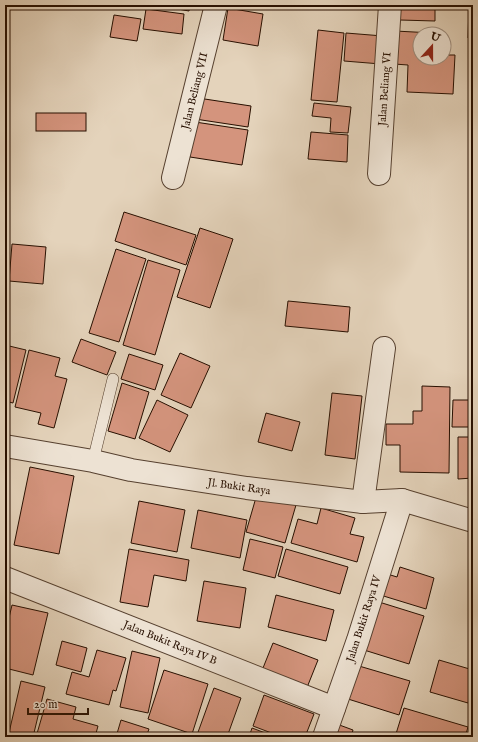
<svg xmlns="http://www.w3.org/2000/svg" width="478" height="742" viewBox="0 0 478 742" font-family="'IM FELL English',serif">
	<rect width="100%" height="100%" fill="#e4d3bb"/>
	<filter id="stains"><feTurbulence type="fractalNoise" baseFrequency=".005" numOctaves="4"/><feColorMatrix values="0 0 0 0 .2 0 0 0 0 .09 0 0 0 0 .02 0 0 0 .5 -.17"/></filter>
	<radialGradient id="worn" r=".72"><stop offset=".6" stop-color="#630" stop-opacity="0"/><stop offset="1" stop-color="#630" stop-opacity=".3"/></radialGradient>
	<g fill="#d4947d" stroke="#270f00">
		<path d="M161 5H190L189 11 161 6Z"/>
		<path d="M400 5H435V21L400 20Z"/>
		<path d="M469 5H473V38H468Z"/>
		<path d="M228 8 263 14 258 46 223 40Z"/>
		<path d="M146 9 184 14 182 34 143 29Z"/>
		<path d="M114 15 141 19 137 41 110 37Z"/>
		<path d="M318 30 344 33 337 102 311 100Z"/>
		<path d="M395 31 433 33V34H420V58H444V55H455L453 94 407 92 408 65 394 64Z"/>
		<path d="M346 33 383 36 381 64 344 61Z"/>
		<path d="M198 98 251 106 248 127 195 119Z"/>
		<path d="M314 103 351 107 348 133 330 132 331 118 312 116Z"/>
		<rect x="36" y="113" width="50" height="18"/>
		<path d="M195 122 248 130 242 165 190 157Z"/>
		<path d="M311 132 348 135 347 162 308 159Z"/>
		<path d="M124 212 196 235 186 265 115 241Z"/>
		<path d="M200 228 233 239 210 308 177 297Z"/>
		<path d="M12 244 46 247 43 284 9 281Z"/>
		<path d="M116 249 146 259 119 342 89 333Z"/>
		<path d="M148 260 180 270 155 355 123 345Z"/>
		<path d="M288 301 350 307 348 332 285 326Z"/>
		<path d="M81 339 116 352 107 375 72 362Z"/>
		<path d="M5 345 26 350 13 403 5 401Z"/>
		<path d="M29 350 60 358 55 376 67 379 54 428 38 424 41 413 15 407Z"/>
		<path d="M180 353 210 366 191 408 161 395Z"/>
		<path d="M129 354 163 365 155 390 121 379Z"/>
		<path d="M122 383 149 392 135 439 108 431Z"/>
		<path d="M422 386 450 387 449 473 400 472V445H386V424H413V411H422Z"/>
		<path d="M332 393 362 396 355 459 325 455Z"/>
		<path d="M157 400 188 415 170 452 139 438Z"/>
		<path d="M453 400H473V427H452Z"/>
		<path d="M266 413 300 422 292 451 258 442Z"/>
		<path d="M458 437H473V478L458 479Z"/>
		<path d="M30 467 74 476 59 554 14 545Z"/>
		<path d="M257 494 296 505 285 543 246 532Z"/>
		<path d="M139 501 185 510 177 552 131 543Z"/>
		<path d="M321 508 355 518 350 534 364 537 357 562 291 543 298 519 317 524Z"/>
		<path d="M198 510 247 520 240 558 191 548Z"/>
		<path d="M250 539 283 547 275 578 243 570Z"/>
		<path d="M129 549 189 560 186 581 154 575 148 607 120 602Z"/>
		<path d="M286 549 348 567 340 594 278 576Z"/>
		<path d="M400 567 434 578 426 609 377 594 384 573 397 577Z"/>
		<path d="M204 581 246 588 240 628 197 621Z"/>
		<path d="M276 595 334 610 326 641 268 627Z"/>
		<path d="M379 602 424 616 409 664 364 650Z"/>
		<path d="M12 605 48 613 33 675 5 668V635Z"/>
		<path d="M62 641 87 648 81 672 56 665Z"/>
		<path d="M273 643 318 660 306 690 261 673Z"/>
		<path d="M97 650 126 658 116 691 113 690 109 705 66 694 72 672 89 677Z"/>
		<path d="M132 651 160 658 148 713 120 707Z"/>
		<path d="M439 660 473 670V686L468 703 430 692Z"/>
		<path d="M359 666 410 681 399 715 348 699Z"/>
		<path d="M164 670 208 684 192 734 148 719Z"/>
		<path d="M21 681 45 687 33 737H8Z"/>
		<path d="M214 688 241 698 227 737H202L197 735Z"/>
		<path d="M264 695 314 714 305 737H282L253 726Z"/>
		<path d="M47 699 76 707 73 719 98 726 95 737H36Z"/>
		<path d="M404 708 468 727 465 737H395Z"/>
		<path d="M121 720 149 729 146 737H116Z"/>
		<path d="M334 723 353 730 351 737H330Z"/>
		<path d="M252 728 276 737H249Z"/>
	</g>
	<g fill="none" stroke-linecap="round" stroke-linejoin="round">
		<g stroke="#56402f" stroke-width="12">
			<path id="service" d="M93 461 113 379"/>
		</g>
		<g stroke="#56402f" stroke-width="24">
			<g id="minor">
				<path d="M379 174 390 5"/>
				<path d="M173 178 216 5"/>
				<path d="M5 446 93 461 131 470 247 488 363 502 402 500 473 521"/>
				<path d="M363 502 384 348"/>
				<path d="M5 578 334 708"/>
				<path d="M324 737 358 640 402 500"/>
			</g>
		</g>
		<use href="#service" stroke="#ede2d3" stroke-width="11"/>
		<use href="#minor" stroke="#ede2d3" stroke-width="22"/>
	</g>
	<g text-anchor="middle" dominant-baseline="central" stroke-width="3" stroke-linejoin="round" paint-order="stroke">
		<g font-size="11" fill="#270f00" stroke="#ede2d3">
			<text transform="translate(385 89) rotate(-86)">Jalan Beliang VI</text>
			<text transform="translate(195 91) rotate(-76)">Jalan Beliang VII</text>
			<text transform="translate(239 487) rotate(8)">Jl. Bukit Raya</text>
			<text transform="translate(364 619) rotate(-72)">Jalan Bukit Raya IV</text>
			<text transform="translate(170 643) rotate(22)">Jalan Bukit Raya IV B</text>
		</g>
	</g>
	<rect width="478" height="742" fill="none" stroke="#e4d3bb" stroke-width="20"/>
	<rect x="6" y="6" width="466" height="730" fill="none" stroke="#270f00" stroke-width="2"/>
	<rect x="10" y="10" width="458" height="722" fill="none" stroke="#270f00"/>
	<g transform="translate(432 46) rotate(21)"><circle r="19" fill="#ede2d3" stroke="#9e8e7f"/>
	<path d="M0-3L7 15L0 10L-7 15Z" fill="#8f2418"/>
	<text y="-6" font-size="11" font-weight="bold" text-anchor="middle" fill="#270f00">U</text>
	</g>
	<path d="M28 708v6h60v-6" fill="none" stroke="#270f00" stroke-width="2"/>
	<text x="34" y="708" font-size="12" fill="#270f00" stroke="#ede2d3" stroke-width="3" paint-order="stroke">20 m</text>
	<rect width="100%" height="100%" filter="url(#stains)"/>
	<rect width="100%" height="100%" fill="url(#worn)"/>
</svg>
